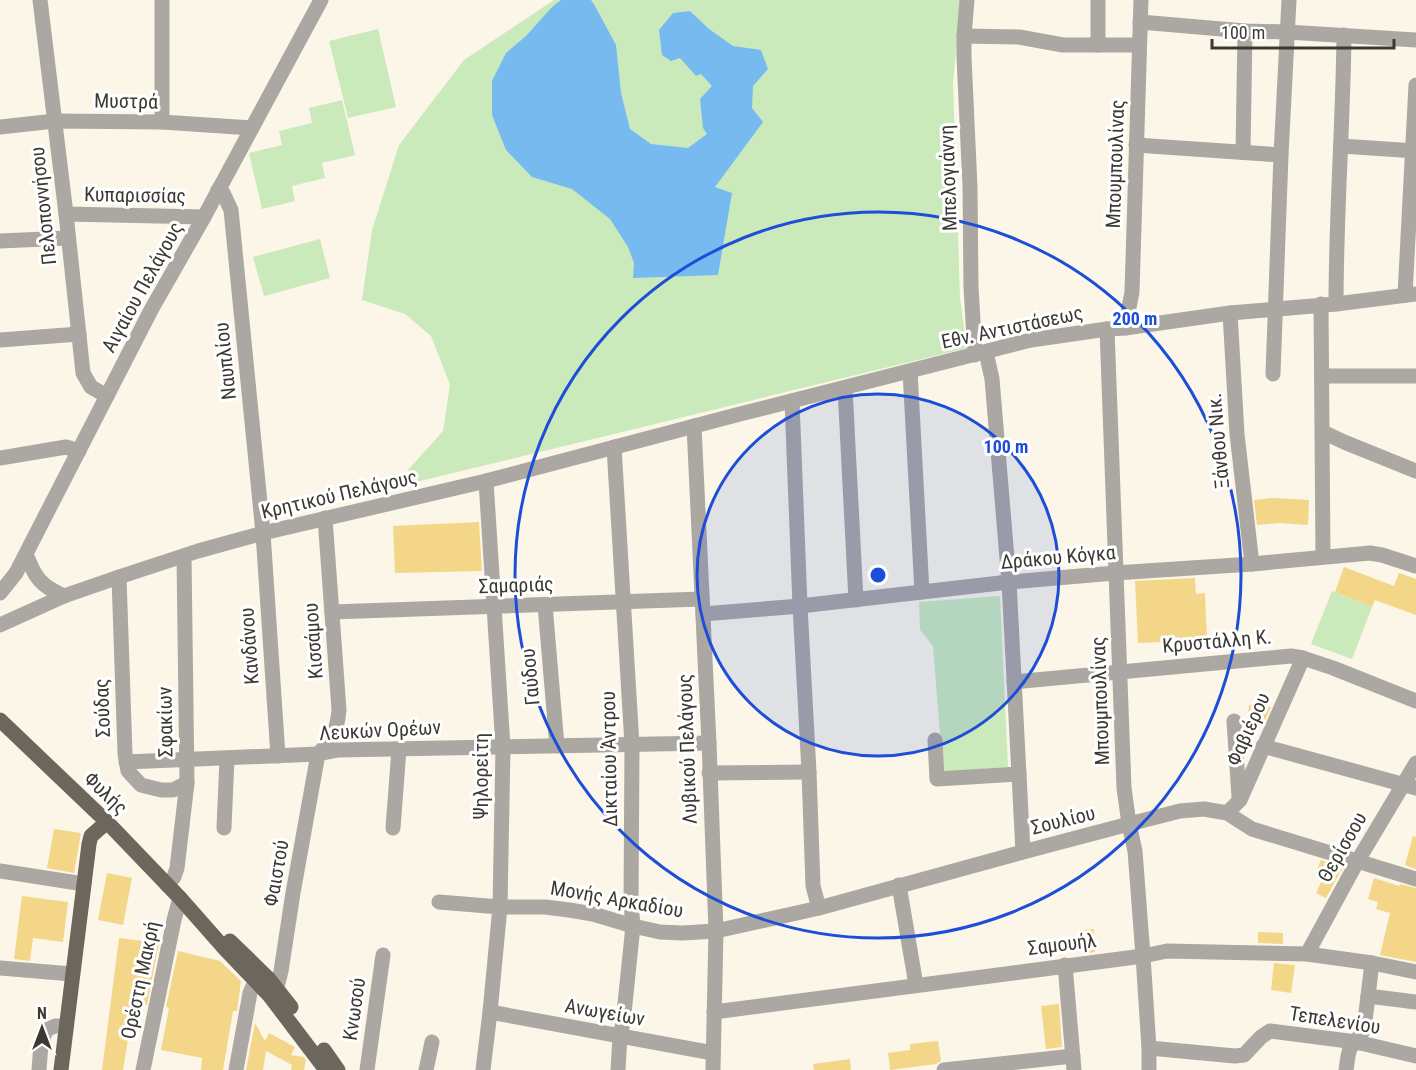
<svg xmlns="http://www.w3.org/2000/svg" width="1416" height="1070" viewBox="0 0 1416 1070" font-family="'Roboto Condensed',sans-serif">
	<rect width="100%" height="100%" fill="#fbf6e8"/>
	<g fill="#caeabb">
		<path d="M554 0H961L953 82 960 298 967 348 412 483 408 470 443 431 450 385 431 336 405 314 362 300 372 230 399 145 464 60Z"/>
		<path d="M378 29 396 107 348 118 329 41Z"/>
		<path d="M342 100 355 155 322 163 325 178 292 186 295 201 262 209 249 153 282 145 279 131 312 123 309 108Z"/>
		<path d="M320 239 330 278 264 296 253 257Z"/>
		<path d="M1332 591 1372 607 1352 659 1311 644Z"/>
		<path d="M1000 596 1008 767 943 772 933 646 920 630 919 602Z"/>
	</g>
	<path fill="#77baf0" d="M561 0H591L595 6 616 45 621 93 630 129 651 144 688 148 707 134 703 128 700 99 712 86 701 74 696 76 680 58 671 61 662 55 659 30 673 13 690 11 709 29 733 46 761 50 768 69 753 86 752 108 763 122 715 187 732 193 718 275 633 278 634 263 628 247 610 219 572 189 532 177 506 150 492 115V81L506 53 526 36 552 7Z"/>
	<g fill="#f3d687">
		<path d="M1273 498 1309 500 1308 525 1280 523 1257 525 1254 500Z"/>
		<path d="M479 522 482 571 395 573 393 526Z"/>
		<path d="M1344 567 1394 586 1399 573 1416 579V615L1375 600 1372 607 1335 592Z"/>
		<path d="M1195 578 1196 594 1205 593 1207 640 1138 643 1135 581Z"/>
		<path d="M1249 705 1271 707 1265 720 1248 719Z"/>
		<path d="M54 829 81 833 74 873 47 868Z"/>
		<path d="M1413 836 1416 837V869L1405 865Z"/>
		<path d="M1321 860 1343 867 1326 898 1316 893 1323 878 1315 874Z"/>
		<path d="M107 873 132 878 123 925 98 920Z"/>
		<path d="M1374 878 1399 886 1400 884 1416 888V962L1380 955 1390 913 1376 909 1378 902 1368 899Z"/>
		<path d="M22 896 68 902 63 942 33 938 30 961 14 959Z"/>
		<path d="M1094 929 1095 952 1082 954 1080 930Z"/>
		<path d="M1258 932 1283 933V944L1258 943Z"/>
		<path d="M119 938 159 943 147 1005 134 1003 123 1070H102Z"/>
		<path d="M178 951 220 961 241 981 237 1011H233L223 1070H201L202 1058 161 1050 169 1008 166 1007Z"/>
		<path d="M1274 963 1295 965 1291 993 1271 990Z"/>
		<path d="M1059 1004 1062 1047 1046 1049 1041 1006Z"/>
		<path d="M255 1023 265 1041 269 1033 295 1047 291 1055 304 1057 306 1060 304 1070H291L292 1065 266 1051 263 1070H246Z"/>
		<path d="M938 1041 941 1061 936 1064 890 1070 888 1053 910 1050V1044Z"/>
		<path d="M850 1059 851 1070H814L813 1064Z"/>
	</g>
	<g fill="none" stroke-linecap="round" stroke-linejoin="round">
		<g stroke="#aba7a2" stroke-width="15">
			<path d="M40 0 66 214 83 373 91 387 107 396"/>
			<path d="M967 0 964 36V57L970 187 971 287 975 355"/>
			<path d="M1140 22 1245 31 1287 32 1416 40"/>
			<path d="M964 36 1019 37 1063 45H1139"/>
			<path d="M1098 45V0"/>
			<path d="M162 122V0"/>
			<path d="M0 127 55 121 162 122 252 128"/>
			<path d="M1136 145 1281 155"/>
			<path d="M1341 146 1416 151"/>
			<path d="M1243 152 1245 31"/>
			<path d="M218 190 223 193 231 210 263 533 278 756"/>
			<path d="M66 214 204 217"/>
			<path d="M0 241 68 238"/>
			<path d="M1405 295 1416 85"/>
			<path d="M1321 304 1323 557"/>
			<path d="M1336 304C1336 214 1343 125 1344 35"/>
			<path d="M1230 313 1237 434 1252 564"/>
			<path d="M1125 328 1132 292 1141 0"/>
			<path d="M1107 329 1124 788 1129 824 1135 851 1143 956 1149 1048V1070"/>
			<path d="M0 340 79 334"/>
			<path d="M986 352 992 379 1009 582 1023 852"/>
			<path d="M910 371 922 592"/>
			<path d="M1273 374 1281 155 1289 0"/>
			<path d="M1322 376H1416"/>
			<path d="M845 388 856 600"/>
			<path d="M792 401 800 606 809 772 813 886 819 908"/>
			<path d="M694 426 709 743 716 931 713 1070"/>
			<path d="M1323 432 1344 442 1416 471"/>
			<path d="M614 447 632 745 631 904 633 926 623 1023 620 1036 618 1070"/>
			<path d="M0 458 66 447 79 451"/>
			<path d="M26 554C35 578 41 586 64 596"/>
			<path d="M119 577 125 754 128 771 141 785 161 790H173L187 783"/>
			<path d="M0 593 16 573 151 310 204 217 321 0"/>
			<path d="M545 605 557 746"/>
			<path d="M332 612 702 599"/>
			<path d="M703 614 800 606 1009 582 1115 573 1252 564 1370 553 1382 555 1416 566"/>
			<path d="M0 625 64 596 119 577 198 551 263 533 486 481 740 414 1031 340 1107 329 1125 328 1230 313 1336 304 1416 294"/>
			<path d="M1014 682 1291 656 1303 658 1333 668 1416 701"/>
			<path d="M1234 721 1239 797"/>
			<path d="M935 740 937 779 1019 774"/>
			<path d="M1263 746 1416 788"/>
			<path d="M126 762 318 754 338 750 709 743"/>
			<path d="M709 773 809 772"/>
			<path d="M1227 813 1240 800 1303 658"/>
			<path d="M224 828 227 758"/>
			<path d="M393 828 399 749"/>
			<path d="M0 871 84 884"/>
			<path d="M167 885 174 877 177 868 187 783 184 556"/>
			<path d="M899 885 916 985"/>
			<path d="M439 902 500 907H545L569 910 593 914 633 926 660 932 682 933 716 931 819 908 1023 852 1129 824 1180 811 1204 809 1227 813 1252 829 1416 879"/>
			<path d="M1307 954 1357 862 1416 763"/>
			<path d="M1065 965 1074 1070"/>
			<path d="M0 968 72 974"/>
			<path d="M269 995 277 987 281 971 293 893 318 754C333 739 337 731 339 710L325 518"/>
			<path d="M1368 996 1416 1002"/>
			<path d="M490 1012 713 1053"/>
			<path d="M714 1012 1143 956 1167 951 1307 954 1372 963 1416 972"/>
			<path d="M1149 1048 1235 1056 1244 1055 1261 1037 1270 1031 1356 1042 1416 1056"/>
			<path d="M39 1070 41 1044 46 1030 55 1026H66"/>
			<path d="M143 1070 174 920 180 898"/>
			<path d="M236 1070 250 993 252 988 268 978"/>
			<path d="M367 1070 383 955"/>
			<path d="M426 1070 432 1042"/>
			<path d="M483 1070 490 1012 500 907 503 747 486 481"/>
			<path d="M944 1070 1073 1056"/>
			<path d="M1346 1070 1348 1056 1350 1048 1356 1042 1364 1029 1372 963"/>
		</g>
		<g stroke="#6d665d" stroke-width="15">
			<path d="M0 720 107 822 180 898 225 949 269 995 326 1070"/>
			<path d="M230 941 268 978 291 1007"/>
			<path d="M324 1050 338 1070"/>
			<path d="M61 1070 89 844 91 836 107 822"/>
		</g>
	</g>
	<circle cx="878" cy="575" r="181" fill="#1d4ed8" fill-opacity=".12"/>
	<g fill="none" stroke="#1d4ed8" stroke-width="3">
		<circle cx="878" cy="575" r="181"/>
		<circle cx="878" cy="575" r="363"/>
	</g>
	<g text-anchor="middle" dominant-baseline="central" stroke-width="6" stroke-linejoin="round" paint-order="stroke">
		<g font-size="20" fill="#3b3933" stroke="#fff">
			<text transform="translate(126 101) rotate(1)">Μυστρά</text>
			<text transform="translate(1115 164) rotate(-88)">Μπουμπουλίνας</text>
			<text transform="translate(948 178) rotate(-92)">Μπελογιάννη</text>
			<text transform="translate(135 195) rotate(1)">Κυπαρισσίας</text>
			<text transform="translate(43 206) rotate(-96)">Πελοποννήσου</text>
			<text transform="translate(142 287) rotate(-61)">Αιγαίου Πελάγους</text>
			<text transform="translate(1012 327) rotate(-12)">Εθν. Αντιστάσεως</text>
			<text transform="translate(225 361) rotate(-96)">Ναυπλίου</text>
			<text transform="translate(1218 441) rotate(-95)">Ξάνθου Νικ.</text>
			<text transform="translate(339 494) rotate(-13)">Κρητικού Πελάγους</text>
			<text transform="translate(1058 557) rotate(-5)">Δράκου Κόγκα</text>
			<text transform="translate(516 585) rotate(-2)">Σαμαριάς</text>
			<text transform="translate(313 641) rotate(-94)">Κισσάμου</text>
			<text transform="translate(1217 641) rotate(-5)">Κρυστάλλη Κ.</text>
			<text transform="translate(249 646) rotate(-94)">Κανδάνου</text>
			<text transform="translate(530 677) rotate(-95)">Γαύδου</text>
			<text transform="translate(1100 701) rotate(-92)">Μπουμπουλίνας</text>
			<text transform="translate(102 708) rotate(-92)">Σούδας</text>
			<text transform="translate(165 722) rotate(-91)">Σφακίων</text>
			<text transform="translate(1248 729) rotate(-66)">Φαβιέρου</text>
			<text transform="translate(380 730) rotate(-3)">Λευκών Ορέων</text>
			<text transform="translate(687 749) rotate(-92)">Λυβικού Πελάγους</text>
			<text transform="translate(609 759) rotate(-91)">Δικταίου Άντρου</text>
			<text transform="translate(481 776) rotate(-90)">Ψηλορείτη</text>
			<text transform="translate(106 793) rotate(44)">Φυλής</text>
			<text transform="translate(1063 820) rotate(-14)">Σουλίου</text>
			<text transform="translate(1342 847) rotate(-60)">Θερίσσου</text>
			<text transform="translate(276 873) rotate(-80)">Φαιστού</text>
			<text transform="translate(617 899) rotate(10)">Μονής Αρκαδίου</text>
			<text transform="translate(1062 944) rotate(-7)">Σαμουήλ</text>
			<text transform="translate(140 980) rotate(-78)">Ορέστη Μακρή</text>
			<text transform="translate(354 1009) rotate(-82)">Κνωσού</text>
			<text transform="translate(605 1012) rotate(10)">Ανωγείων</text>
			<text transform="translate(1335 1020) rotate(9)">Τεπελενίου</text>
		</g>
	</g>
	<circle cx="878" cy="575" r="9" fill="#1d4ed8" stroke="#fff" stroke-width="3"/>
	<g font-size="18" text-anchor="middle" font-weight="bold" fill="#1d4ed8" stroke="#fff" stroke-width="6" stroke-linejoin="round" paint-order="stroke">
		<text x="1135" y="325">200 m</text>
		<text x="1006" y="453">100 m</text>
	</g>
	<g transform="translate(42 1028)" stroke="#ffffff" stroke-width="4.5" paint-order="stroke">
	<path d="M0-4.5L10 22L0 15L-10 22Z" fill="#3b3933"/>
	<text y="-9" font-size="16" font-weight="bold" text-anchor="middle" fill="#3b3933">N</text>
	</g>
	<path d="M1212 39v9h182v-9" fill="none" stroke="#3b3933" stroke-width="3"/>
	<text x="1221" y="39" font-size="18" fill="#3b3933" stroke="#ffffff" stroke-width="4.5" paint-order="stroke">100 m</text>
</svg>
